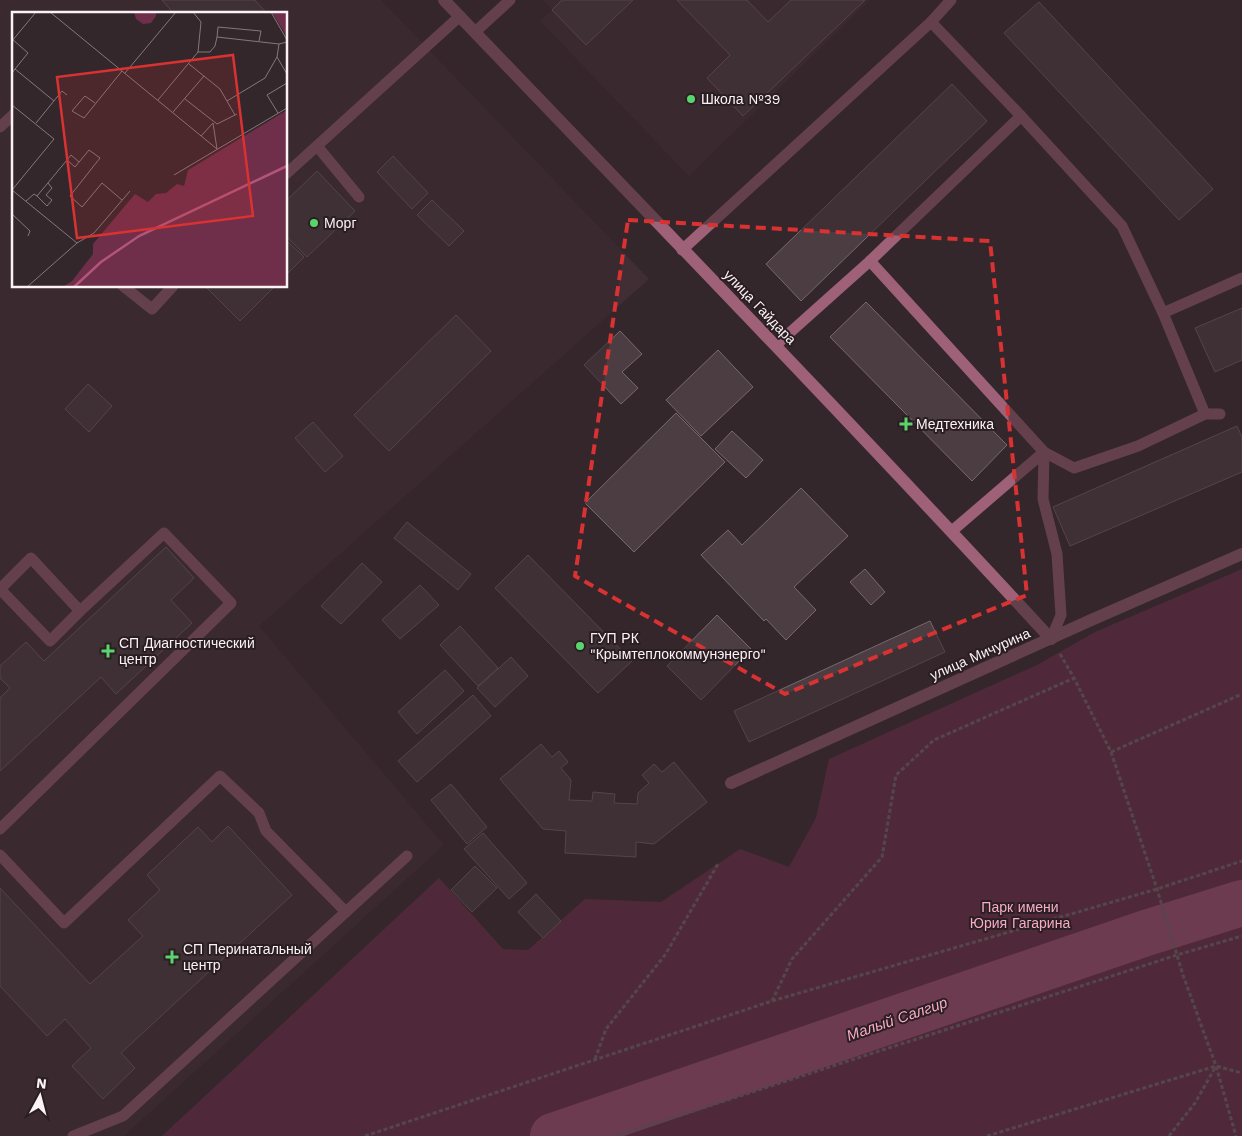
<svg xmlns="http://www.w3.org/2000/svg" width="1242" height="1136" viewBox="0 0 1242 1136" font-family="'Work Sans',sans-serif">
	<rect width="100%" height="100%" fill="#34272c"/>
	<g fill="#412d34" fill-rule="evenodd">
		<path d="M0 0H381L649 279 259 626 444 845 124 1136H0ZM14 14H286V286H14Z"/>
		<path d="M542 0H870L689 176 540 21 552 10Z"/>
	</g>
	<path fill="#6f2e49" d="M1242 569V1136H162L439 878 503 949 528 950 585 899 661 902 740 849 789 867 816 818 829 759 1037 665 1095 632Z"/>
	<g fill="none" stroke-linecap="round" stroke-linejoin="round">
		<path stroke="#b2557a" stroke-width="46" d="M553 1136 1146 933 1242 903"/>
	</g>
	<g fill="#4b3d42" stroke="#78696e">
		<path d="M162 0H255L267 14H174Z"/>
		<path d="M562 0H633L586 45 552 10Z"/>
		<path d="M677 0H747L768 22 791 0H865L743 116 707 78 730 55Z"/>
		<path d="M1039 2 1213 189 1179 220 1004 33Z"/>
		<path d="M952 84 987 121 801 301 766 264Z"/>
		<path d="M393 156 428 193 412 209 377 172Z"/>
		<path d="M317 171 355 211 307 257 286 236V201Z"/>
		<path d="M432 200 464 231 449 246 417 215Z"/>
		<path d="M286 240 304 257 286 275Z"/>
		<path d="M205 286H275L240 321Z"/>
		<path d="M866 302 1007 445 972 481 830 337Z"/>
		<path d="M1242 308V360L1215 372 1195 328Z"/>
		<path d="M456 315 491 351 389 451 354 415Z"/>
		<path d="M620 331 642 354 622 372 638 388 621 404 584 365Z"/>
		<path d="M718 350 753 387 701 436 666 400Z"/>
		<path d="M88 384 112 406 89 432 65 409Z"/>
		<path d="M676 413 725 462 634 552 585 503Z"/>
		<path d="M313 422 343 456 325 472 295 438Z"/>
		<path d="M1237 426 1242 437V472L1070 546 1053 507Z"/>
		<path d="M732 431 763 460 746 478 715 449Z"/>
		<path d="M801 488 848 536 794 587 816 610 786 640 766 619 764 621 701 555 728 530 742 545Z"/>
		<path d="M407 522 471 574 458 590 394 538Z"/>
		<path d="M166 547 194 578 171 600 192 623 116 694 101 677 0 771V698L10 688 0 678V666L26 642 44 661Z"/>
		<path d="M528 555 632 661 598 693 495 588Z"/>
		<path d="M362 563 382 582 341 624 321 606Z"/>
		<path d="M865 569 885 592 871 605 850 582Z"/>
		<path d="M420 585 439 605 400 639 382 620Z"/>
		<path d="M717 615 751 649 701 700 667 666Z"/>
		<path d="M930 621 945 652 749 742 734 711Z"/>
		<path d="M460 626 498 668 478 686 440 645Z"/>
		<path d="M511 657 528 676 495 707 477 688Z"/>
		<path d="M445 670 464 691 417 734 398 712Z"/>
		<path d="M473 695 491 716 417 782 398 761Z"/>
		<path d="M541 744 552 757 559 751 568 762 561 768 571 780 569 800 592 801 593 792 615 794 614 803 637 804 638 793 649 783 642 775 654 764 662 772 674 762 707 802 654 844 636 842V857L565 853 566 831 543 829 500 779Z"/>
		<path d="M451 784 487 827 467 844 431 800Z"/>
		<path d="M228 826 292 895 121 1053 135 1068 103 1099 72 1066 91 1048 65 1019 47 1036 0 986V888L90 984 143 936 128 920 160 890 147 875 198 827 212 842Z"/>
		<path d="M483 833 527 883 509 899 464 849Z"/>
		<path d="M475 866 497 888 472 912 451 890Z"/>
		<path d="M536 894 561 921 543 938 518 912Z"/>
	</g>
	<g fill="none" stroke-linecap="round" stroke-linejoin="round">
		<g stroke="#7a6e72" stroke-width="3" stroke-dasharray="4 2.5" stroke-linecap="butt">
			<path d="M1060 654 1074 678 1111 752 1157 889 1183 975 1216 1066 1236 1136"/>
			<path d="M1111 752 1242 694"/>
			<path d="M772 1001 792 959 882 857 896 775 934 740 1074 678"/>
			<path d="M595 1059 606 1029 665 955 718 864"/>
			<path d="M365 1136 772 1001 1157 889 1242 861"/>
			<path d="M616 1136 1177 955 1242 936"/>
			<path d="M987 1136 1216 1066 1242 1073"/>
			<path d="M1169 1136 1195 1103 1216 1066"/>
		</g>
		<g stroke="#9e6177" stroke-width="11">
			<path d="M931 22 1021 116 1122 226 1163 313 1205 414"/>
			<path d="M475 32 510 0"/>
			<path d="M0 127 14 114"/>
			<path d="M317 146 359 197"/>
			<path d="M286 174 460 16"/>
			<path d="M682 250 931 22 951 0"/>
			<path d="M870 261 1044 452 1074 468 1138 446 1205 414H1220"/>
			<path d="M123 286 152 309 173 286"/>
			<path d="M1163 313 1242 278"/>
			<path d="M776 345 870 261 1021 116"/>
			<path d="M952 531 1044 452 1043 499 1057 554 1061 615 1051 639"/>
			<path d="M0 589 50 641 80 611 164 533 231 603 0 829"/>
			<path d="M0 589 31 558 80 611"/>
			<path d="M0 855 64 923 220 776 259 813 266 831 346 912"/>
			<path d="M73 1136 123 1116 407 856"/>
		</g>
		<g stroke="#9e6177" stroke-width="12">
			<path d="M444 0C647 212 852 423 1051 639"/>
			<path d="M731 783 1089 621 1242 554"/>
		</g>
	</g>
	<path d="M0 0H1242V1136H0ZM628 220 990 241 1027 595 785 694 575 576Z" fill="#34272c" fill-opacity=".55" fill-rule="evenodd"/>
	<path fill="none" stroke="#d83232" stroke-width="4" stroke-dasharray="10 6" stroke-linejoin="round" d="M628 220 990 241 1027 595 785 694 575 576Z"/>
	<g fill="#5ad56e" stroke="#2a1e22" stroke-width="2">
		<circle cx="691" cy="99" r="5"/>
		<circle cx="314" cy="223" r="5"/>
		<path d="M903.5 416.5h5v5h5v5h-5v5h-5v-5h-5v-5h5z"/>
		<circle cx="580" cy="646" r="5"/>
		<path d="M105.5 643.5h5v5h5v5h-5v5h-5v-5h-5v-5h5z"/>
		<path d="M169.5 949.5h5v5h5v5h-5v5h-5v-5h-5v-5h5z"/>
	</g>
	<g text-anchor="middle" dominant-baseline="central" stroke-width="4" stroke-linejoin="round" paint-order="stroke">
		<g font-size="14" fill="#fbf2f5" stroke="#2a1e22" text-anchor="start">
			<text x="701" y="99">Школа №39</text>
			<text x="324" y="223">Морг</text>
			<text x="916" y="424">Медтехника</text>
			<text x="590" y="638">ГУП РК<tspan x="590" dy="16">"Крымтеплокоммунэнерго"</tspan></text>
			<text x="119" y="643">СП Диагностический<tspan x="119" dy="16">центр</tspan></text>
			<text x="183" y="949">СП Перинатальный<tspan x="183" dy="16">центр</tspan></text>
		</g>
		<g font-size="14" fill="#fbf2f5" stroke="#2a1e22">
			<text transform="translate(760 307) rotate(46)">улица Гайдара</text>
			<text transform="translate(980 654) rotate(-24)">улица Мичурина</text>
		</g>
		<g font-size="14" fill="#f7abc6" stroke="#2a1e22">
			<text x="1020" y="907">Парк имени<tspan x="1020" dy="16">Юрия Гагарина</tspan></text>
		</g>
		<g font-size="15" font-style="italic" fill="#f7acc6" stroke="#2a1e22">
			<text transform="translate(897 1019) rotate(-19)">Малый Салгир</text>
		</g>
	</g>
	<g transform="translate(12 12)">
		<rect width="275" height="275" fill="#34272c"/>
		<path d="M122 0H144V4L139 11 131 12 124 7ZM260 0H275V25ZM275 98V275H51L60 269 81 242V232L123 182 136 190 144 182 154 181 165 172 172 174 176 158Z" fill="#6f2e49"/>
		<path fill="none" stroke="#b2557a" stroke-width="2.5" d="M62 275 89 250 127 224 275 154"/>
		<path fill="none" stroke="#84787c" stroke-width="1" d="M38 0 205 137M259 0 275 28M205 25 206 15 249 19 247 29M0 27 16 41 3 57M0 29 24 0M267 32 265 45 275 62M186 40H198L203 34 205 25 267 32 275 30M177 52 208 77 223 103M0 61 3 57 42 89M113 61 164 0M173 87 205 112 225 102M146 88 186 40 189 10 181 0M215 89 253 66 265 45M83 91 73 84 60 99 72 106 110 59M0 93 42 127 0 178M161 100 192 64M266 101 255 83 275 71M24 111 50 79 55 83M189 124 201 111 205 137M55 148 59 143 67 150M162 163 275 96M0 178 65 231M25 184 35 194 40 188 34 183 40 176 36 171M14 189 22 182 25 184 55 148 63 155 77 138 88 146 58 184 70 195 90 171 110 188M0 202 18 219 16 224M15 275 65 231 82 221 118 179"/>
		<path fill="#d83232" fill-opacity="0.15" stroke="#d83232" stroke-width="2.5" d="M221 43 241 204 65 226 45 65Z"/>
		<rect width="275" height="275" fill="none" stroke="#fbf2f5" stroke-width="2.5"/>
	</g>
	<g transform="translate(40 1096) rotate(7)" stroke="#2a1e22" stroke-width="4" paint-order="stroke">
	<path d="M0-4L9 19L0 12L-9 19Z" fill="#fbf2f5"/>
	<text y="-8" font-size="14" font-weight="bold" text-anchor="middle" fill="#fbf2f5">N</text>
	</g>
</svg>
